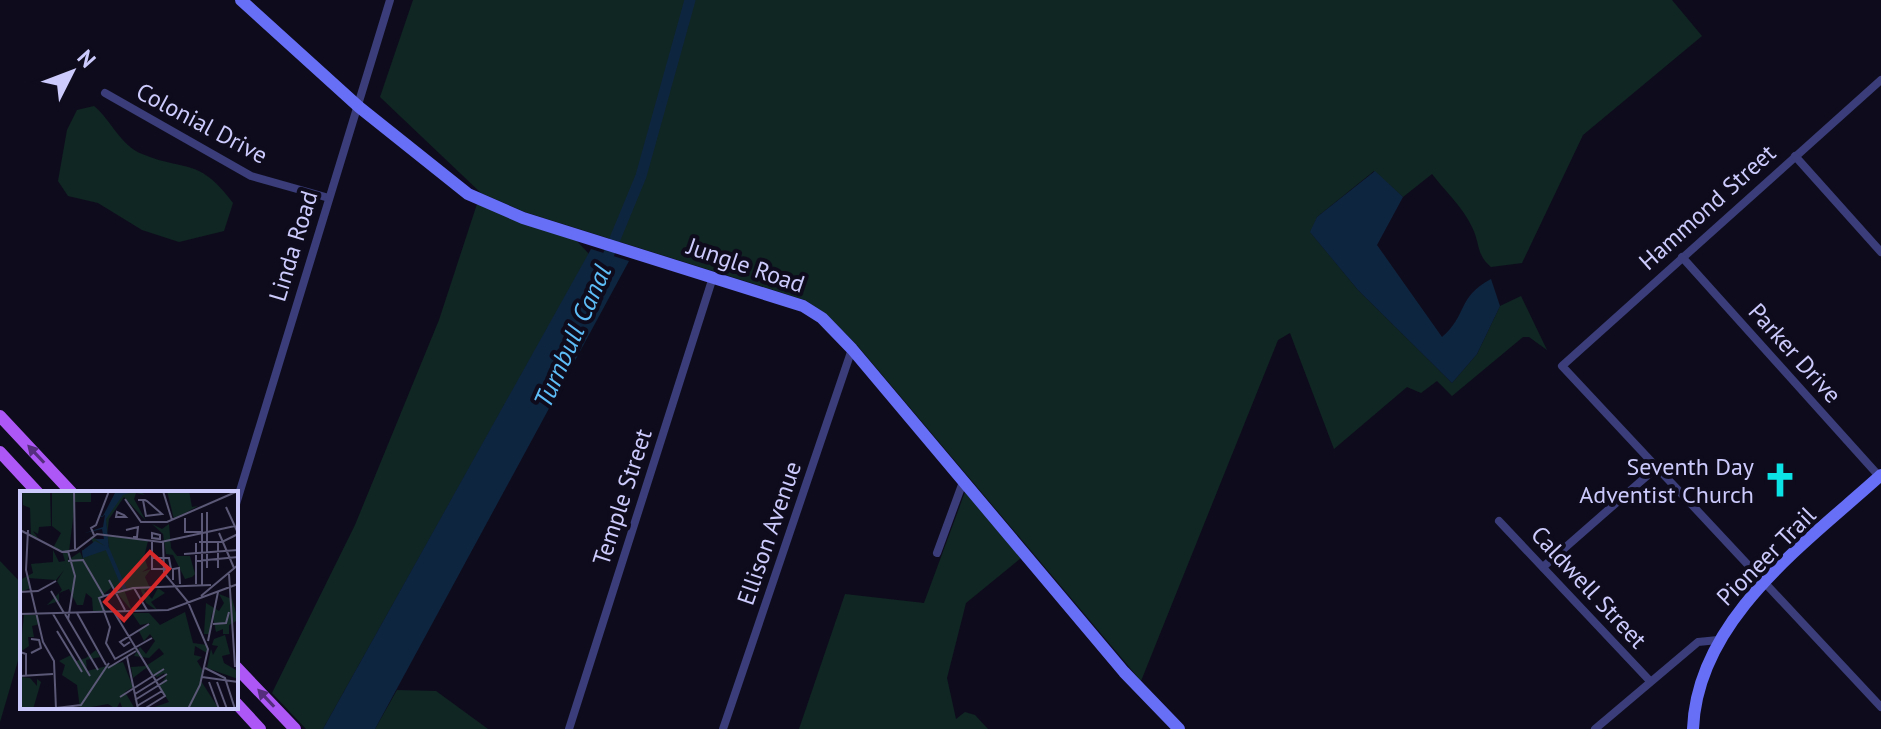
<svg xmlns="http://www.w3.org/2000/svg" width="1881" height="729" viewBox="0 0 1881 729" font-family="'PT Sans',sans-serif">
	<rect width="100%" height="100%" fill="#0e0c1c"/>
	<g fill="#102623">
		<path d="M413 0H1672L1702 36 1583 135 1522 263 1491 267C1476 255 1480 242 1472 227 1463 207 1445 191 1432 174L1403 197 1374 171 1317 217 1311 233 1358 290 1452 383 1477 354 1500 306 1521 296 1547 350 1529 337H1523L1452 396 1437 381 1421 393 1407 387 1334 449 1290 333 1278 340 1141 681 857 345 826 314 805 300 525 212 481 193 380 97Z"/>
		<path d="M94 106C111 120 120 145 142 154 186 172 199 157 233 203L224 231 179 242 142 230 98 203 68 196 58 181 67 130 77 110Z"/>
		<path d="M477 204 576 240 589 254 323 729H306L272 693 355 525 439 320Z"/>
		<path d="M965 492 1021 558 966 603 947 678 956 719 965 712 975 715 988 729H799L845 594 924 603Z"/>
		<path d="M0 561 22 584V647L0 722Z"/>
		<path d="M397 690 436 691 488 729H375Z"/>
	</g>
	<g fill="#0e253f">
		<path d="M1375 171 1403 197 1377 245 1442 337C1468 315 1456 298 1491 279L1500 306 1477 354 1452 383 1358 290 1310 232 1317 217Z"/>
		<path d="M591 249 629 261 375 729H323Z"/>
	</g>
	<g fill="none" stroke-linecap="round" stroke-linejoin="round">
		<path stroke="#0e253f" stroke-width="11" d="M603 268 641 176 690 0"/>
		<g stroke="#3a3d79" stroke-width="8">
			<path d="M1881 80 1562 366 1881 707"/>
			<path d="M105 93 251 176 329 198"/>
			<path d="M1795 156 1881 252"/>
			<path d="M1682 257 1879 476"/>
			<path d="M236 504 390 0"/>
			<path d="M1499 521 1650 681"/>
			<path d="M937 553 963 482"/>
			<path d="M1543 567 1656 468"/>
			<path d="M569 729 713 277"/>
			<path d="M723 729 852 349"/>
			<path d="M1595 729 1698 642 1718 640"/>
		</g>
		<g stroke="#676ff7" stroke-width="12">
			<path d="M241 0 359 107 468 194 523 218 803 306 822 318 852 349 1124 672 1179 729"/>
			<path d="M1693 729C1697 619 1806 543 1881 475"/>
		</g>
		<g stroke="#ad57f6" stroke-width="12">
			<path d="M0 416 72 493"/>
			<path d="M0 452 38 493"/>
			<path d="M236 667 295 729"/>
			<path d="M236 703 260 729"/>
		</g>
	</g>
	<defs><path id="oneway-solid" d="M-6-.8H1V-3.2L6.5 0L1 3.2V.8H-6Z" transform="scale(2)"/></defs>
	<g fill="#562e7e">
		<use href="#oneway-solid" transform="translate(36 454) rotate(-133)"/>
		<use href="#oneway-solid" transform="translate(266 698) rotate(-133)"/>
	</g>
	<defs>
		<g id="church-bare" transform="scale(2.76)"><path d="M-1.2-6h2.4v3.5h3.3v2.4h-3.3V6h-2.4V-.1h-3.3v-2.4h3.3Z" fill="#0ce3e7" stroke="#0e0c1c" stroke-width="2.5" paint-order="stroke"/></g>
	</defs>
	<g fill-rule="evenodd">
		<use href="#church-bare" x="1780" y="480"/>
	</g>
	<g text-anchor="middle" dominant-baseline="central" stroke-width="8" stroke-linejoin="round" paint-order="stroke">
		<g font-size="24" fill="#cccafc" stroke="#0e0c1c">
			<text transform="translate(202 123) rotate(28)">Colonial Drive</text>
			<text transform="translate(1707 207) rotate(-42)">Hammond Street</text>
			<text transform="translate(293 246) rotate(-73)">Linda Road</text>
			<text transform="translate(746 265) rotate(19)">Jungle Road</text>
			<text transform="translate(1795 353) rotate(48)">Parker Drive</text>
			<text transform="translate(622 497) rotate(-72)">Temple Street</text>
			<text transform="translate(769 533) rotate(-71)">Ellison Avenue</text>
			<text transform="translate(1766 556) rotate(-45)">Pioneer Trail</text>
			<text transform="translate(1589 587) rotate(47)">Caldwell Street</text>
		</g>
		<g font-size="24" fill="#cccafc" stroke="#0e0c1c" text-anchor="end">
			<text x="1754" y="466">Seventh Day<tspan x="1754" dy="28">Adventist Church</tspan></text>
		</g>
		<g font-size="26" font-style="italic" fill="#5ebdf7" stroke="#0e0c1c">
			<text transform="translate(572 336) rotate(-66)">Turnbull Canal</text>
		</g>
	</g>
	<g transform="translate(20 491)">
		<rect width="218" height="218" fill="#0e0c1c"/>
		<path d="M2 0H30L31 35 19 36 18 43 13 40 18 47 11 45 10 17 3 14ZM32 0H71V11H55L48 69 60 61 63 68 62 59H70L73 51 70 46 84 50 89 58 85 22 95 3 119 0 125 4 116 2 114 8 126 30 104 6 89 28 87 44 128 50 124 66 128 77 122 81 131 78 125 86 130 97 124 100 132 108 138 97 145 102 131 111 138 120 126 112 120 97 105 101 112 120 92 96 79 107 87 121 73 120 72 107 66 102 63 114H57L49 98 39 102V110L27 114 42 99 37 90 44 79 36 89 8 87 11 97 0 101V89L13 82 11 73 33 71V59L39 71 45 70 42 60 33 57 41 42 32 35ZM147 0H169L172 16 178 15 154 28ZM132 33 142 38 149 33 151 57 157 65H170L175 83 172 86 165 88 153 64 146 63 143 43ZM199 103 212 108 218 129 209 134V143H203V138L196 141 192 121 189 143H184L186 112 199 120 204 112ZM165 121 173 152 187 154V162L175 155 174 164 182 166 177 170 183 180 181 190 199 218H129L149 211 139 195 146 186 144 182 137 186 126 177 113 187 111 176 126 175 144 163 139 157 129 167 114 165 120 156 126 163 135 150 130 143 124 150 119 140 130 132 120 134 112 122H129L140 134ZM4 124H18L20 133 12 135 14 146H8L9 155 0 161ZM205 144 210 163 202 165 204 172 216 179 218 188 187 177 191 158 193 164 198 155 192 154 194 148ZM76 159 80 166 66 169 67 180 103 171 113 196 105 201 115 218H103L100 211 96 218 88 213 60 218 57 194 42 184 45 174 39 170 51 164 56 170 66 167ZM1 186 10 187 17 195V188L21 191 13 218H0Z" fill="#102623"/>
		<path d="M96 0H115L103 4 86 28 89 58 63 67 62 60 75 50 85 55 75 48H84L82 38 65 42 83 36 85 24 82 26 77 24 83 25Z" fill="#0e253f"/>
		<path fill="none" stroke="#0e253f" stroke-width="4" d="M87 57 105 99"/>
		<path fill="none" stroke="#5a5876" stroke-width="2" d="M54 0 55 58M143 0 152 29M105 8 121 31H147L218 0M118 9H125L127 10 142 23 126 25 123 9M206 16 218 42M97 21 104 24 106 26H96ZM187 21V77M165 27V41H182M0 39 42 61 56 59 77 43 141 51 215 35M8 39 6 79 23 151 34 170 36 218M106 39 118 36 117 46H113M132 42 140 44V48L132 47ZM199 42 214 77M74 44 71 37 76 34 89 0M132 50V78H150M143 51 144 82 168 111 188 158 180 194 168 218M179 51H202L218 43M176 52V93M48 60 55 85 48 129M164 63 218 59M132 67H149L151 78M48 70 63 69 84 105M176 70 218 66M198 77V51M209 83 215 176M89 89 105 119M153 89V78L159 77 160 93M182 94V22M114 97 127 119M31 100 44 122M0 101 18 100 36 90M84 105 79 107 90 136 86 152 95 168 132 147M84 105 113 97 191 94M181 105 218 74M94 121 145 205 124 218M57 122 86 174M0 123 148 119 218 93M33 123 70 185M45 123 78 179M193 133 206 132 209 121M37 140 62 181M11 148 19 149 21 157 11 162M188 150 198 101M110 151 104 155 100 151 129 133M0 161 6 163V184M107 166 118 218M88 177 116 160M185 177 205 187 215 218M0 185 33 183M182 186 218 191M189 191 199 218M197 191 207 218M115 203 147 183M100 206 144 178M115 209 147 189M117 215 142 200M36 217 61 214 89 172"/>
		<path fill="#d62828" fill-opacity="0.15" stroke="#d62828" stroke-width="4" d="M130 61 149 78 104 129 85 111Z"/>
		<rect width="218" height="218" fill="none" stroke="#cccafc" stroke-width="4"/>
	</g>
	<g transform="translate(72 72) rotate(48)" stroke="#0e0c1c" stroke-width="6" paint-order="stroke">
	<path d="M0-6L14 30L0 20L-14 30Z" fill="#cccafc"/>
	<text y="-12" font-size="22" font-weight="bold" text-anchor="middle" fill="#cccafc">N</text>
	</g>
</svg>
